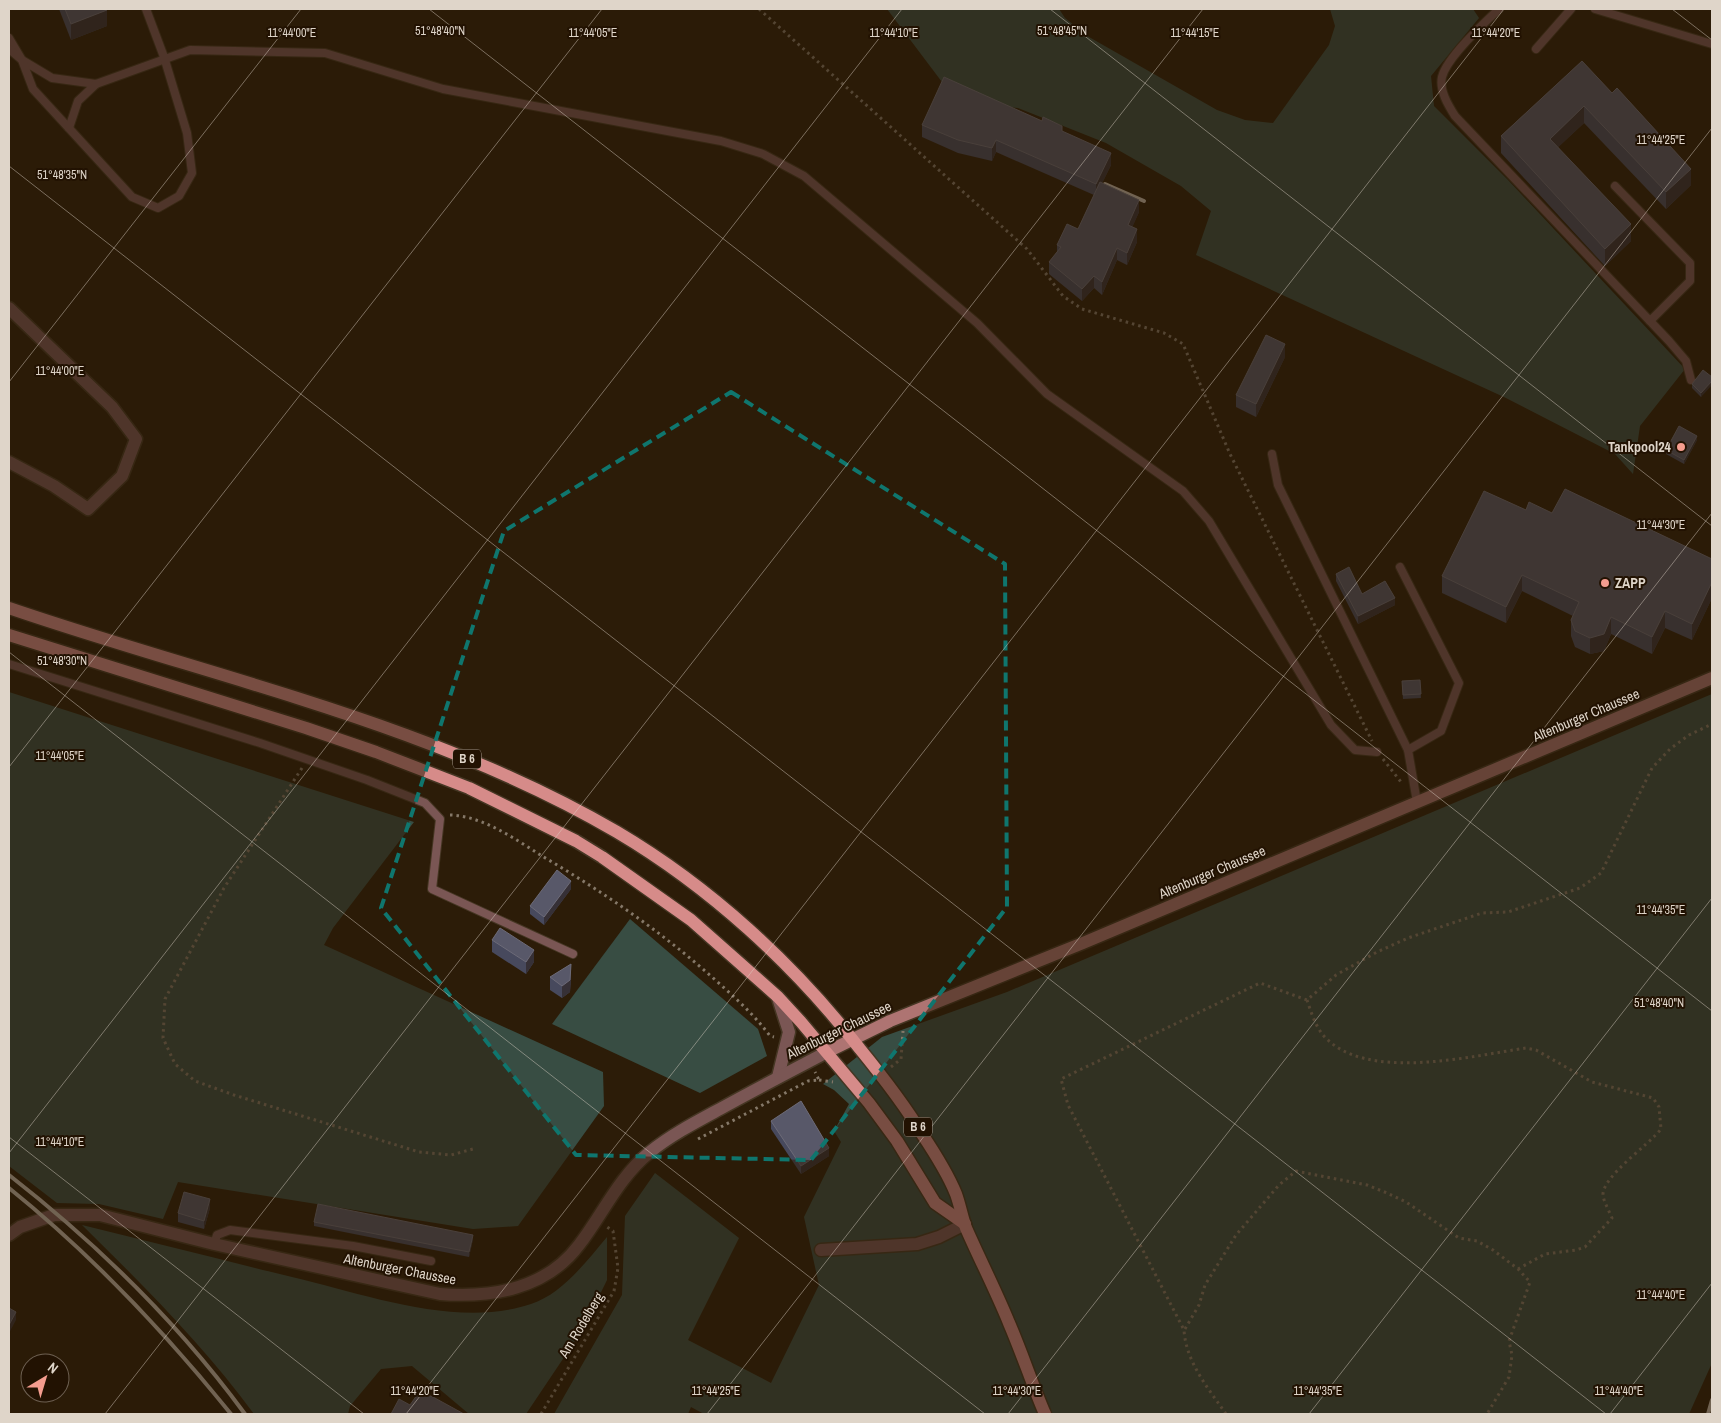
<svg xmlns="http://www.w3.org/2000/svg" width="1721" height="1423" viewBox="0 0 1721 1423" font-family="'Archivo Narrow',sans-serif">
	<rect width="100%" height="100%" fill="#2c1c08"/>
	<g fill="#384d43">
		<path d="M887 9H1059L1065 18 1089 37 1217 110 1245 120 1273 123 1329 45 1335 26 1330 9H1473L1479 18 1431 76 1434 106 1508 180 1685 369 1640 426 1633 474 1615 454 1506 398 1196 255 1211 211 1181 186 1106 143 1018 108 987 105 948 90Z"/>
		<path d="M9 692 414 822 333 928 324 945 603 1072 604 1106 518 1226 473 1229 178 1182 163 1219 99 1204 57 1203 9 1166Z"/>
		<path d="M1712 694V1363L1689 1414H704L691 1407 688 1414H554L622 1295 625 1216 655 1173 739 1238 688 1340 771 1383 819 1285 804 1217 841 1142 834 1131 849 1104 834 1090 823 1084 882 1037 1007 992Z"/>
		<path d="M630 919 758 1029 767 1056 700 1093 552 1024Z"/>
		<path d="M82 1225C152 1242 222 1260 292 1277 365 1294 457 1329 531 1304 562 1294 586 1262 607 1237V1280L583 1329 526 1414H469L412 1366 381 1369 350 1406 348 1414H254C204 1346 143 1285 82 1225Z"/>
	</g>
	<g fill="none" stroke-linecap="round" stroke-linejoin="round">
		<g stroke="#453623" stroke-width="10">
			<g id="service">
				<path d="M1499 9C1484 23 1447 57 1442 77 1439 90 1448 105 1455 116L1669 341 1686 361 1691 380"/>
				<path d="M1595 9 1712 44"/>
				<path d="M9 38 22 60 52 78 96 84 190 50 325 53 443 89 721 141 763 154 804 176 977 323 1047 394 1183 491 1209 521 1331 725 1355 750 1377 752"/>
				<path d="M9 49 22 60 33 89 132 197 158 208 179 196 192 173 187 133 164 57 146 9"/>
				<path d="M1536 49 1571 9"/>
				<path d="M69 128 78 101 96 84"/>
				<path d="M1615 186 1690 263V281L1650 321"/>
				<path d="M1272 454 1278 485 1408 750"/>
				<path d="M1400 567 1459 683 1441 731 1408 750 1417 802"/>
				<path d="M9 664 260 743 367 780 425 803 440 819 432 889 573 954"/>
				<path d="M214 1244 217 1235 230 1230 353 1246 431 1261"/>
			</g>
		</g>
		<g stroke="#453623" stroke-width="15">
			<g id="minor">
				<path d="M9 308 112 407 136 439 122 476 88 509 54 486 9 462"/>
				<path d="M821 1250 917 1244 939 1237 965 1224"/>
			</g>
		</g>
		<g stroke="#453623" stroke-width="15">
			<g id="tertiary">
				<path d="M778 998 789 1032 778 1077"/>
				<path d="M9 1235 20 1227 54 1215H100L214 1244 440 1294C491 1298 546 1289 579 1245 603 1214 618 1178 650 1152 671 1135 696 1122 720 1109 756 1089 791 1071 827 1052"/>
			</g>
		</g>
		<g stroke="#453623" stroke-width="15">
			<path id="secondary" d="M827 1052 890 1021 1083 943 1712 678"/>
		</g>
		<g stroke="#453623" stroke-width="15">
			<g id="primary">
				<path d="M9 608C213 678 429 722 617 832 710 887 794 964 860 1049 882 1076 904 1104 922 1134 934 1152 948 1174 956 1194 960 1205 962 1217 966 1228 980 1260 996 1291 1009 1323 1022 1353 1032 1384 1045 1414"/>
				<path d="M9 635 306 728 376 752 469 788 576 841 602 857 691 920 778 997 801 1022 869 1103 897 1141 935 1203 965 1224"/>
			</g>
		</g>
		<g stroke="#857868" stroke-width="3" stroke-dasharray="2.5 4" stroke-linecap="butt">
			<path d="M759 9 1027 249 1063 296 1082 309 1164 333 1183 344 1230 454 1372 741"/>
			<path d="M1383 759 1401 782"/>
			<path d="M302 768 224 888 165 999 163 1038 175 1064 195 1081 234 1095 419 1152 451 1155 473 1149"/>
			<path d="M450 815C483 816 515 839 542 856 603 892 659 930 712 977 733 996 753 1013 770 1036L774 1037"/>
			<path d="M1307 1000C1311 1012 1315 1025 1323 1035 1364 1083 1471 1056 1526 1048L1536 1050 1592 1082 1653 1098 1659 1107 1661 1129C1649 1145 1601 1177 1603 1196 1605 1204 1609 1211 1612 1218L1585 1247 1576 1250 1545 1254 1518 1269"/>
			<path d="M891 1067 901 1059 903 1031"/>
			<path d="M819 1080 833 1082"/>
			<path d="M698 1139 808 1081 819 1080 815 1072"/>
			<path d="M1185 1329 1199 1305 1205 1285 1236 1235 1279 1185 1296 1171 1367 1185 1387 1193 1406 1202 1459 1238 1477 1241 1493 1250 1518 1269 1530 1282 1509 1341 1512 1355 1509 1377 1487 1414"/>
			<path d="M541 1414 614 1291 618 1268 613 1231 607 1227"/>
			<path d="M1226 1414C1208 1388 1186 1362 1184 1330L1068 1105 1061 1079 1260 983 1307 1000 1336 975 1377 952 1408 938 1482 913 1508 912 1580 888 1601 873 1652 768 1670 749 1689 735 1712 724"/>
		</g>
		<use href="#service" stroke="#7a5654" stroke-width="8"/>
		<use href="#minor" stroke="#7a5654" stroke-width="12"/>
		<use href="#tertiary" stroke="#7a5654" stroke-width="12"/>
		<use href="#secondary" stroke="#ae7472" stroke-width="12"/>
		<use href="#primary" stroke="#d68b89" stroke-width="12"/>
		<g stroke="#c5baad" stroke-width="4">
			<path d="M1105 184 1144 201"/>
			<path d="M9 1175C96 1243 179 1324 245 1414"/>
			<path d="M9 1188C92 1255 164 1331 231 1414"/>
			<path d="M1708 1414 1712 1400"/>
		</g>
	</g>
	<g fill="#47495d">
		<path d="M59 9H106L107 26 71 40Z"/>
		<path d="M1582 61 1691 185 1666 209 1584 123 1558 147 1631 241 1605 266 1501 153V136Z"/>
		<path d="M922 125 1062 131 1111 165 1102 183 1139 212 1132 227 1137 242 1127 265 1117 260 1102 295 1094 288 1082 301 1049 274V262L1057 252V245L1078 229 1094 195 996 152 992 161 958 153 922 137Z"/>
		<path d="M1285 357 1256 417 1236 407V395Z"/>
		<path d="M1712 377 1701 397 1692 388V384Z"/>
		<path d="M1697 440 1684 464 1666 454V450Z"/>
		<path d="M1526 510 1552 513 1712 559V598L1692 640 1665 628 1652 654 1611 634 1604 651 1590 654 1575 647 1571 636V620L1573 616 1522 591 1506 623 1442 593V576Z"/>
		<path d="M1336 574 1362 594 1395 605 1358 624 1336 581Z"/>
		<path d="M1420 680 1421 698 1403 699 1402 685Z"/>
		<path d="M571 889 544 925 530 914V906Z"/>
		<path d="M492 940 534 962 526 974 492 952Z"/>
		<path d="M550 977H571L570 992 562 998 550 990Z"/>
		<path d="M771 1121 829 1156 801 1174 771 1129Z"/>
		<path d="M210 1208 204 1229 178 1222V1213Z"/>
		<path d="M314 1222 473 1239 469 1257 314 1226Z"/>
	</g>
	<g fill="#363036">
		<path d="M107 10V26L71 40V24Z"/>
		<path d="M1584 106V123L1550 155V139Z"/>
		<path d="M996 140V152L992 161V148Z"/>
		<path d="M1111 153V165L1096 196V184Z"/>
		<path d="M1691 169V185L1666 209V192Z"/>
		<path d="M1139 200V212L1128 237V225Z"/>
		<path d="M1631 224V241L1605 266V249Z"/>
		<path d="M1137 229V242L1127 265V253Z"/>
		<path d="M1117 248V260L1102 295V282Z"/>
		<path d="M1094 276V288L1082 301V289Z"/>
		<path d="M1285 344V357L1256 417V404Z"/>
		<path d="M1712 381V385L1701 397V393Z"/>
		<path d="M1697 436V440L1684 464V460Z"/>
		<path d="M1522 575V591L1506 623V607Z"/>
		<path d="M1712 582V598L1692 640V624Z"/>
		<path d="M1395 598V605L1358 624V616Z"/>
		<path d="M1665 611V628L1652 654V637Z"/>
		<path d="M1611 617V634L1604 651 1590 654V638Z"/>
		<path d="M571 881V889L544 925V917Z"/>
		<path d="M534 950V962L526 974V962Z"/>
		<path d="M571 964V977L570 992 562 998V986Z"/>
		<path d="M829 1148V1156L801 1174V1166Z"/>
		<path d="M210 1199V1208L204 1229V1221Z"/>
		<path d="M473 1235V1239L469 1257V1252Z"/>
		<path d="M16 1312V1320L9 1333V1325Z"/>
	</g>
	<g fill="#585869" stroke="#6d6b78">
		<path d="M65 9H106L107 10 71 24Z"/>
		<path d="M1582 61 1612 93 1617 88 1691 169 1666 192 1584 106 1550 139 1631 224 1605 249 1501 136Z"/>
		<path d="M944 77 1042 121 1043 117 1062 126V131L1111 153 1096 184 996 140 992 148 958 140 922 125Z"/>
		<path d="M1100 182 1139 200 1128 225 1137 229 1127 253 1117 248 1102 282 1094 276 1082 289 1049 262 1061 247 1057 245 1067 224 1078 229Z"/>
		<path d="M1266 335 1285 344 1256 404 1236 395Z"/>
		<path d="M1703 370 1712 377V381L1701 393 1692 384Z"/>
		<path d="M1679 426 1697 436 1684 460 1666 450Z"/>
		<path d="M1565 489 1712 559V582L1692 624 1665 611 1652 637 1611 617 1604 634 1590 638 1575 631 1571 620 1579 602 1522 575 1506 607 1442 576 1484 491 1526 510 1529 502 1552 513Z"/>
		<path d="M1349 567 1362 594 1385 581 1395 598 1358 616 1336 574Z"/>
		<path d="M1420 680 1421 694 1403 695 1402 681Z"/>
		<path d="M557 870 571 881 544 917 530 906Z"/>
		<path d="M500 928 534 950 526 962 492 940Z"/>
		<path d="M571 964 570 980 562 986 550 977Z"/>
		<path d="M801 1101 829 1148 801 1166 771 1121Z"/>
		<path d="M184 1192 210 1199 204 1221 178 1213Z"/>
		<path d="M318 1204 473 1235 469 1252 314 1222Z"/>
		<path d="M9 1308 16 1312 9 1325Z"/>
		<path d="M423 1393 433 1397 464 1414H391L399 1399 410 1405 417 1395 420 1397Z"/>
	</g>
	<path d="M0 0H1721V1423H0ZM731 392 1005 564 1007 907 811 1160 576 1155 381 908 504 531Z" fill="#2c1c08" fill-opacity=".55" fill-rule="evenodd"/>
	<path fill="none" stroke="#0f766e" stroke-width="4" stroke-dasharray="10 6" stroke-linejoin="round" d="M731 392 1005 564 1007 907 811 1160 576 1155 381 908 504 531Z"/>
	<path fill="none" stroke="#dfd5c9" stroke-width="1" stroke-opacity="0.45" d="M429 9 1712 1011M1050 9 1712 526M1672 9 1712 40M9 166 1606 1414M9 382 301 9M9 652 985 1414M9 767 602 9M9 1137 364 1414M9 1153 902 9M105 1414 1203 9M406 1414 1504 9M707 1414 1712 128M1008 1414 1712 513M1309 1414 1712 898M1610 1414 1712 1283"/>
	<g fill="#f59d8f" stroke="#221202" stroke-width="2">
		<circle cx="1681" cy="447" r="5"/>
		<circle cx="1605" cy="583" r="5"/>
	</g>
	<g text-anchor="middle" dominant-baseline="central" stroke-width="4" stroke-linejoin="round" paint-order="stroke">
		<g fill="#221202" stroke="#a69a8d" stroke-width="1">
			<rect x="453" y="749.5" width="28" height="19" rx="4"/>
			<rect x="904" y="1117.5" width="28" height="19" rx="4"/>
		</g>
		<g font-size="12" font-weight="bold" fill="#dfd5c9">
			<text x="467" y="759">B 6</text>
			<text x="918" y="1127">B 6</text>
		</g>
		<g font-size="14" font-weight="bold" fill="#dfd5c9" stroke="#221202" text-anchor="end">
			<text x="1671" y="447">Tankpool24</text>
			<text x="1615" y="583" text-anchor="start">ZAPP</text>
		</g>
		<g font-size="14" fill="#dfd5c9" stroke="#221202">
			<text transform="translate(1586 715) rotate(-23)">Altenburger Chaussee</text>
			<text transform="translate(1212 872) rotate(-23)">Altenburger Chaussee</text>
			<text transform="translate(839 1030) rotate(-26)">Altenburger Chaussee</text>
			<text transform="translate(400 1269) rotate(11)">Altenburger Chaussee</text>
			<text transform="translate(581 1325) rotate(-59)">Am Rodelberg</text>
		</g>
	</g>
	<g font-size="12" text-anchor="middle" fill="#dfd5c9" stroke="#221202" stroke-width="4" stroke-linejoin="round" paint-order="stroke">
		<text x="440" y="35">51°48'40"N</text>
		<text x="1062" y="35">51°48'45"N</text>
		<text x="593" y="37">11°44'05"E</text>
		<text x="894" y="37">11°44'10"E</text>
		<text x="1195" y="37">11°44'15"E</text>
		<text x="1496" y="37">11°44'20"E</text>
		<text x="292" y="37">11°44'00"E</text>
		<text x="1661" y="144">11°44'25"E</text>
		<text x="62" y="179">51°48'35"N</text>
		<text x="60" y="375">11°44'00"E</text>
		<text x="1661" y="529">11°44'30"E</text>
		<text x="62" y="665">51°48'30"N</text>
		<text x="60" y="760">11°44'05"E</text>
		<text x="1661" y="914">11°44'35"E</text>
		<text x="1659" y="1007">51°48'40"N</text>
		<text x="60" y="1146">11°44'10"E</text>
		<text x="1661" y="1299">11°44'40"E</text>
		<text x="415" y="1395">11°44'20"E</text>
		<text x="716" y="1395">11°44'25"E</text>
		<text x="1017" y="1395">11°44'30"E</text>
		<text x="1318" y="1395">11°44'35"E</text>
		<text x="1619" y="1395">11°44'40"E</text>
	</g>
	<rect width="1721" height="1423" fill="none" stroke="#dfd5c9" stroke-width="20"/>
	<g transform="translate(45 1378) rotate(38)"><circle r="24" fill="#221202" stroke="#6e6052"/>
	<path d="M0-4L9 19L0 12L-9 19Z" fill="#f59d8f"/>
	<text y="-8" font-size="14" font-weight="bold" text-anchor="middle" fill="#dfd5c9">N</text>
	</g>
</svg>
